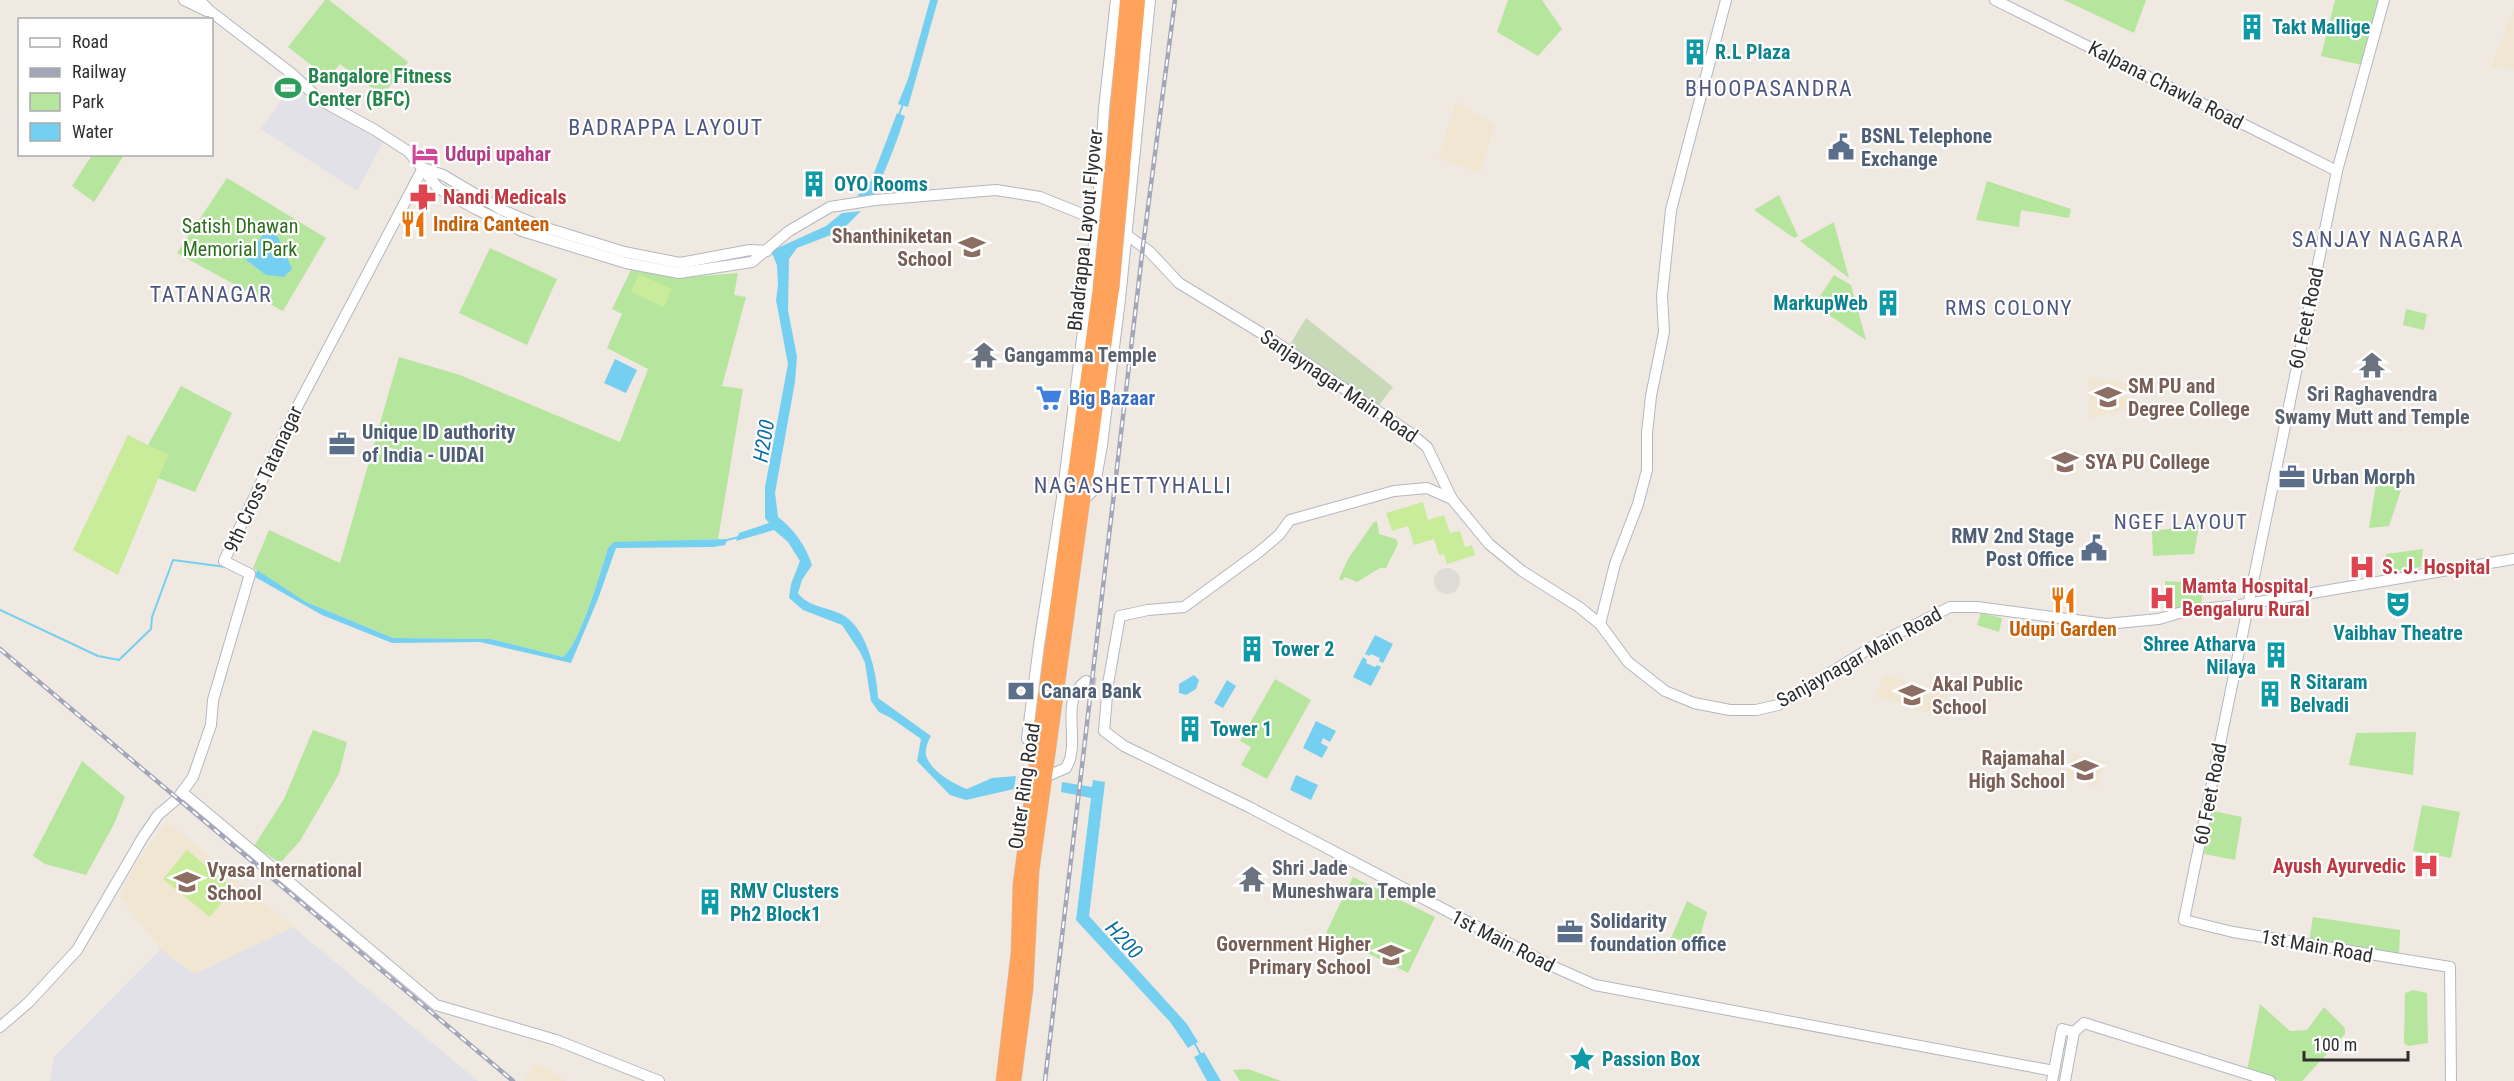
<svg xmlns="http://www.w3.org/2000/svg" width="2514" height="1081" viewBox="0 0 2514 1081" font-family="'Roboto Condensed',sans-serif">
	<rect width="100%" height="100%" fill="#efe9e1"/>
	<g fill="#e3e1e8">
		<path d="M293 84 311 101 383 142 357 191 261 129Z"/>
		<path d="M293 927 478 1081H50L54 1057 161 949 194 974Z"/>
	</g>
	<g fill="#f0e6d1">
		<path d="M2514 9V69L2491 67Z"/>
		<path d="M1456 102 1495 124 1480 172 1438 159Z"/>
		<path d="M964 233 987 239 981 261 958 254Z"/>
		<path d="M2089 377 2129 384 2124 410 2088 418Z"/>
		<path d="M2052 450 2078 451 2077 475 2051 474Z"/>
		<path d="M1885 675 1948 695 1942 717 1875 696Z"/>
		<path d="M2072 753 2105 762 2098 787 2065 778Z"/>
		<path d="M167 821 293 927 194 974 161 949 120 897 134 867Z"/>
		<path d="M536 1063 566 1081H524Z"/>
	</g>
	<g fill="#b6e59e">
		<path d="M325 0H329L408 62 382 96 340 64 328 78 288 47Z"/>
		<path d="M1508 0H1542L1562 29 1538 56 1497 32Z"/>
		<path d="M2064 0H2146L2134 33Z"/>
		<path d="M2335 0H2380L2362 65 2321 56Z"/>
		<path d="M92 155H124L94 202 72 186Z"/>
		<path d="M227 178 326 238 283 311 177 253Z"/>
		<path d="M1987 181 2071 209 2069 218 2021 210 2019 227 1976 220Z"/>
		<path d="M1779 195 1798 236 1794 238 1754 210Z"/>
		<path d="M1834 222V223L1849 278 1800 241Z"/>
		<path d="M490 248 557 279 527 345 459 313Z"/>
		<path d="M631 270 678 278 738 273 734 295 746 297 722 386 743 389 718 539 672 541 608 548C601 571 580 644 563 657L491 639 393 638 306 602 253 568 269 530 340 563 399 357 460 375 620 442 648 369 607 348 622 314 612 309Z"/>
		<path d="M1834 275 1851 285 1866 340 1814 305Z"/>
		<path d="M2406 309 2427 314 2424 330 2403 325Z"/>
		<path d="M181 386 232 413 195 492 158 478 168 455 148 445Z"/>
		<path d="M2378 471 2404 481 2389 526 2369 528Z"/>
		<path d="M1377 521 1379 534 1396 539 1398 544 1386 568H1380L1357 582 1345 577 1342 581 1339 579 1348 559 1374 522Z"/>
		<path d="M2199 525 2194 554 2153 556 2152 531Z"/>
		<path d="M2423 549 2421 567 2385 573 2386 554Z"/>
		<path d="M2165 581 2202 583V603L2165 611Z"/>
		<path d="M1981 613 2002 618 1999 632 1977 625Z"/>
		<path d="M1275 679 1311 700 1267 779 1241 765 1251 747 1240 741Z"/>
		<path d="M313 730 347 742 339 774 300 841 280 863 254 846 284 799Z"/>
		<path d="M2416 732 2413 775 2349 765 2356 733Z"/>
		<path d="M82 761 125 797 114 824 86 875 45 864 33 856Z"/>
		<path d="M2422 805 2460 812 2451 858 2413 851Z"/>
		<path d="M2213 811 2242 817 2235 860 2204 854Z"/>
		<path d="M1353 877 1435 917 1408 973 1326 933Z"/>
		<path d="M1687 901 1707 912 1698 943 1671 938Z"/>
		<path d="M2313 917 2400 930 2399 956 2309 941Z"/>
		<path d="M2413 990 2427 993 2428 1043 2408 1046 2404 1043 2405 993Z"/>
		<path d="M2260 1004 2290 1031 2307 1030 2324 1007 2345 1028V1034L2302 1081H2280L2247 1071Z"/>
		<path d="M1248 1069 1281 1081H1240L1233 1070Z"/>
	</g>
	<path fill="#c8d9b8" d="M1306 318 1393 387 1379 405 1289 346Z"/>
	<g fill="#c9ec9a">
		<path d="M639 274 672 289 664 307 631 292Z"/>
		<path d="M128 435 168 455 118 575 73 550Z"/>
		<path d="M1423 502 1428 520 1444 515 1450 533 1460 531 1465 547 1472 545 1475 555 1447 564 1444 554 1439 555 1434 539 1414 545 1408 526 1392 531 1386 513Z"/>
		<path d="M187 850 233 888 210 917 163 879Z"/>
	</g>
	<circle fill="#dfdcd8" cx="1447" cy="581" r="13"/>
	<g fill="#75cff0">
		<path d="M930 0H938L908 107 898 104 908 79Z"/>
		<path d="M897 113 905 116C896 144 886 170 873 196H857L871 181Z"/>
		<path d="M861 211 841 231 797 248 789 259 788 310 797 357 795 382 775 493 778 517C794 529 806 546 812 565L802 580 798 593C807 606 825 607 839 613 866 624 877 672 878 698L931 736C928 741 925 748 926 755 930 771 954 784 967 789L992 778 1016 776 1014 789 966 800 950 795 917 761 921 739 891 718 879 712 871 701 865 663 860 652 842 625 803 610 789 598 791 584 800 561 788 542 774 530 736 541 739 533 769 523 765 518V487L788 364 776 300 778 285 777 265 771 251 826 226 842 213Z"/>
		<path d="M267 228 278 237 292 269 284 277 266 275 246 260Z"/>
		<path d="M615 359 637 370 626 393 604 383Z"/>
		<path d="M728 539 725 545 713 547 616 548 598 599 571 663 480 642 392 643 322 615 255 577 257 570 306 602 393 638 491 639 563 657C580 644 601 571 608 548L614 542Z"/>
		<path d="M1375 635 1393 644 1383 663 1379 661 1380 658 1371 654 1370 656 1365 654Z"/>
		<path d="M1363 657 1367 660 1366 663 1375 667 1377 665 1381 667 1371 686 1353 677Z"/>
		<path d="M1194 675 1199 680 1196 689 1186 695 1179 693V684Z"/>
		<path d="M1227 680 1236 686 1223 708 1214 703Z"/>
		<path d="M1316 721 1336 731 1330 742 1323 738 1321 743 1328 747 1322 758 1303 748Z"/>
		<path d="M1296 775 1318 785 1311 800 1290 790Z"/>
		<path d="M1093 780 1105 782 1089 916 1187 1024 1198 1042 1188 1048 1171 1023 1076 920 1091 798 1061 792 1062 782 1092 787Z"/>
		<path d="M1204 1052 1221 1081H1207L1194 1057Z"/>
	</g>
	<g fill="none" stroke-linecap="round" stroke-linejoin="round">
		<g stroke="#75cff0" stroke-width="2">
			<path d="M899 115 903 104"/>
			<path d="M727 540 739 537"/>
			<path d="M0 610 98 656 119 660 151 629 152 617 173 560 226 567"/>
			<path d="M1195 1044 1201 1055"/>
		</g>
		<path stroke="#c8c4bd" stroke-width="10" stroke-dasharray="10 5" stroke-linecap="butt" d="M1086 681 1099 683"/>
		<g stroke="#b4b7c1" stroke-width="12">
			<g id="secondary">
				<path d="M184 0 207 11"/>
				<path d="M199 0 210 11 291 73 320 100 375 130 409 152 438 188 476 209 522 231 626 263 679 273 752 262 789 231 830 207 875 200 996 190 1040 197 1097 220 1101 227"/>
				<path d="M1995 0 2337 171"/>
				<path d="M2384 0 2337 171 2184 920 2233 932 2450 967 2451 1081"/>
				<path d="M423 168 443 175 502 210 540 226 624 252 680 263 750 250 767 251"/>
				<path d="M1100 221 1103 219 1122 225 1127 235 1150 252 1179 283 1271 339 1410 433 1427 447 1452 499 1489 544 1522 571 1579 607 1600 624 1628 662 1665 691 1694 703 1730 710H1756L1778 705 1875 645 1950 607H1977L2106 624 2159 619 2186 611 2247 604 2514 559"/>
				<path d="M1085 498 1094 490 1102 445 1120 299 1150 0"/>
				<path d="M1452 499 1427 488 1394 491 1290 520 1279 535 1259 552 1184 607 1148 610 1120 616 1108 684 1104 731 1124 746 1249 807 1552 966 1595 985 2054 1071"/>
				<path d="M1600 624 1615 564 1638 504 1647 470V433L1651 396 1664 332 1662 296 1671 210 1726 0"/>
				<path d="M1027 739 1039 645 1062 498 1097 220 1104 109 1116 0"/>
				<path d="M1045 777 1066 768C1068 764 1071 759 1071 754 1076 730 1062 698 1086 681"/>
				<path d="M182 792 436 1005 556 1040 659 1081"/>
				<path d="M0 1027 28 1003 77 950 143 837 158 815 177 799 193 777 211 725 213 700 250 574 224 561 294 413 423 168"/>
				<path d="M2052 1081 2062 1029 2074 1032"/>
				<path d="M2065 1081 2074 1032 2084 1023 2270 1081"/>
			</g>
		</g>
		<g stroke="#c9c9c9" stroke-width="15">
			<g id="highway">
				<path d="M1112 167 1127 0"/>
				<path d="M1123 168 1138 0"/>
				<path d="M1003 1081 1018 953 1020 884 1100 287"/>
				<path d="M1014 1081 1026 989 1032 871 1112 289"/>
			</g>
		</g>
		<use href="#secondary" stroke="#fff" stroke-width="10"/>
		<use href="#highway" stroke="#ffa35c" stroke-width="14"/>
		<g stroke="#a3a6b8" stroke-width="4.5">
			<g id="rail">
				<path d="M0 649 513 1081"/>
				<path d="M1045 1081 1143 246 1175 0"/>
			</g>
		</g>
		<use href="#rail" stroke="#fff" stroke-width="2" stroke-dasharray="7" stroke-linecap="butt"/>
		<g stroke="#c9c9c9" stroke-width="15" stroke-linecap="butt">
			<g id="highway-bridge">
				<path d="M1100 287 1112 167"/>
				<path d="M1112 289 1123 168"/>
			</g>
		</g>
		<use href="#highway-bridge" stroke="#ffa35c" stroke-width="14"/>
	</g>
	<defs>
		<g id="building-bare" transform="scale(2.07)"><path d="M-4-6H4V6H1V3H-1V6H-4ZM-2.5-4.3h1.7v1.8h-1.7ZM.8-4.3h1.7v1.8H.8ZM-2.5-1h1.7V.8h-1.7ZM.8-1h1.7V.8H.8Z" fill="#0f9aa8" stroke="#fff" stroke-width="2.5" paint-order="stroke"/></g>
		<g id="stadium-bare" transform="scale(2.07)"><path d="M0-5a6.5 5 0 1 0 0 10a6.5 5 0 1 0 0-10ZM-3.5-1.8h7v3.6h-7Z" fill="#2e9e5b" stroke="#fff" stroke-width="2.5" paint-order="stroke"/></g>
		<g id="civic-bare" transform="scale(2.07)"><path d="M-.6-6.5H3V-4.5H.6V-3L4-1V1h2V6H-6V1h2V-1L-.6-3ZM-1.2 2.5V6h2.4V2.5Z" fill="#5c6f8a" stroke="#fff" stroke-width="2.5" paint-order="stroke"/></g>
		<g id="hotel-bare" transform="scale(2.07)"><path d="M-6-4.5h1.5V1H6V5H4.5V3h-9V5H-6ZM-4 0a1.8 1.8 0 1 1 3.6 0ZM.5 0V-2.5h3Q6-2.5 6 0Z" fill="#d1479c" stroke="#fff" stroke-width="2.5" paint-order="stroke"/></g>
		<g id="pharmacy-bare" transform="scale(2.07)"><path d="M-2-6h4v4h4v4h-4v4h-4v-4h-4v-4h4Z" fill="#e0444e" stroke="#fff" stroke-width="2.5" paint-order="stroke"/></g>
		<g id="restaurant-bare" transform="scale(2.07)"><path d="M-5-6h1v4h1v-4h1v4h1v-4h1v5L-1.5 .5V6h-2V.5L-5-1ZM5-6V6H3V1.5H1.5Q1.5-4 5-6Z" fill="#e8710a" stroke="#fff" stroke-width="2.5" paint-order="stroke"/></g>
		<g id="school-bare" transform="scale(2.07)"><path d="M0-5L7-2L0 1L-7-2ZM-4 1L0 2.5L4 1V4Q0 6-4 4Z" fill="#8d6e63" stroke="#fff" stroke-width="2.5" paint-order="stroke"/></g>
		<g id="temple-bare" transform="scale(2.07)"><path d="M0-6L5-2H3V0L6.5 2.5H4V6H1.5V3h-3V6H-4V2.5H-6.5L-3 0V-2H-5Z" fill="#6b7280" stroke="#fff" stroke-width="2.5" paint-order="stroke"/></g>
		<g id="university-bare" transform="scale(2.07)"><path d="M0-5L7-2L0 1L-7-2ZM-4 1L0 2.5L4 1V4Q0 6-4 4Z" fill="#8d6e63" stroke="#fff" stroke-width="2.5" paint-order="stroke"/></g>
		<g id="supermarket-bare" transform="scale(2.07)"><path d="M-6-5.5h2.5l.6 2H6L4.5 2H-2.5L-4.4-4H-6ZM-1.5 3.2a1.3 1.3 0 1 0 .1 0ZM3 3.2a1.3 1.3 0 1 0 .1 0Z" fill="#3f7fe0" stroke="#fff" stroke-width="2.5" paint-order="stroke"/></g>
		<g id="office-bare" transform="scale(2.07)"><path d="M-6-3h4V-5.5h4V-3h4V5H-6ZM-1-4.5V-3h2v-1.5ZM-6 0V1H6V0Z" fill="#5c6f8a" stroke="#fff" stroke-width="2.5" paint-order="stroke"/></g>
		<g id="hospital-bare" transform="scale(2.07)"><path d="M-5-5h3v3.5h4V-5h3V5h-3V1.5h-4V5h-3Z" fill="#e0444e" stroke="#fff" stroke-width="2.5" paint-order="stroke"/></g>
		<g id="theatre-bare" transform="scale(2.07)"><path d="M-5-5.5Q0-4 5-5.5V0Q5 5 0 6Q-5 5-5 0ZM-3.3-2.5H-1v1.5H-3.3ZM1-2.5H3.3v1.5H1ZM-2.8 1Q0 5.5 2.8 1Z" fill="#0f9aa8" stroke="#fff" stroke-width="2.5" paint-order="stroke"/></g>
		<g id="bank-bare" transform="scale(2.07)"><path d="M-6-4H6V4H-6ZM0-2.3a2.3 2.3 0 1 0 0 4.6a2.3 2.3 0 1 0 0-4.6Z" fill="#5c6f8a" stroke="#fff" stroke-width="2.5" paint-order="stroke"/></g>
		<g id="sight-bare" transform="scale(2.07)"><path d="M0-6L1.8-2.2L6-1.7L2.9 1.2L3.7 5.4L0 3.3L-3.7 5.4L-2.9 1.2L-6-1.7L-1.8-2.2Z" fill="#0f9aa8" stroke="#fff" stroke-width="2.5" paint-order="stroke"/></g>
	</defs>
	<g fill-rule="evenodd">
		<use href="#building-bare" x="2252" y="27"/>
		<use href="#building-bare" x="1695" y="52"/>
		<use href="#stadium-bare" x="288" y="88"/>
		<use href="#civic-bare" x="1841" y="147"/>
		<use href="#hotel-bare" x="425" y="154"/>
		<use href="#building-bare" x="814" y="184"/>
		<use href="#pharmacy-bare" x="423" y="197"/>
		<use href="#restaurant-bare" x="413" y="224"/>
		<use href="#school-bare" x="972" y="247"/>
		<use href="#building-bare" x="1888" y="303"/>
		<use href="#temple-bare" x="984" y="355"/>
		<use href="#temple-bare" x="2372" y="365"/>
		<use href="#university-bare" x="2108" y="397"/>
		<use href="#supermarket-bare" x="1049" y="398"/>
		<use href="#office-bare" x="342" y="444"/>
		<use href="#university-bare" x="2065" y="462"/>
		<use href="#office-bare" x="2292" y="477"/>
		<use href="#civic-bare" x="2094" y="548"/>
		<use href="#hospital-bare" x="2362" y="567"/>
		<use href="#hospital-bare" x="2162" y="598"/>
		<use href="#restaurant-bare" x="2063" y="600"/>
		<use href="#theatre-bare" x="2398" y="604"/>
		<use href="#building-bare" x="1252" y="649"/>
		<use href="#building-bare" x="2276" y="655"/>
		<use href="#bank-bare" x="1021" y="691"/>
		<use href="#building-bare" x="2270" y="694"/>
		<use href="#school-bare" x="1912" y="695"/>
		<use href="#building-bare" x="1190" y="729"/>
		<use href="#school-bare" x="2085" y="770"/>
		<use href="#hospital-bare" x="2426" y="866"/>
		<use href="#temple-bare" x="1252" y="879"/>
		<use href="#school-bare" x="187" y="882"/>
		<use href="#building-bare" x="710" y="902"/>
		<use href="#office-bare" x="1570" y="932"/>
		<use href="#school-bare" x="1391" y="955"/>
		<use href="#sight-bare" x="1582" y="1059"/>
	</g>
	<g text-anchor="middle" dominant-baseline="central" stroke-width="4.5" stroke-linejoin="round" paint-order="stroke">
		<g font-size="20" font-weight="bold" fill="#0d838f" stroke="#fff" text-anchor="start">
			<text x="2272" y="27">Takt Mallige</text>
			<text x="1715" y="52">R.L Plaza</text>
			<text x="834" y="184">OYO Rooms</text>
			<text x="1868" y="303" text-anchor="end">MarkupWeb</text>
			<text x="2398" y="633" text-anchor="middle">Vaibhav Theatre</text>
			<text x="2256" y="644" text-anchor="end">Shree Atharva<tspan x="2256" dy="23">Nilaya</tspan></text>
			<text x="1272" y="649">Tower 2</text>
			<text x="2290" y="682">R Sitaram<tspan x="2290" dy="23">Belvadi</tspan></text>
			<text x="1210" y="729">Tower 1</text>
			<text x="730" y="891">RMV Clusters<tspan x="730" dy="23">Ph2 Block1</tspan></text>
			<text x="1602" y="1059">Passion Box</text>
		</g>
		<g font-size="20" font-weight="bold" fill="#27864d" stroke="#fff" text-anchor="start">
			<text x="308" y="76">Bangalore Fitness<tspan x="308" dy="23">Center (BFC)</tspan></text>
		</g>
		<g font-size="20" fill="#2e2e2e" stroke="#fff">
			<text transform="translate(2166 85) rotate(27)">Kalpana Chawla Road</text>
			<text transform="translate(1085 230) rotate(-84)">Bhadrappa Layout Flyover</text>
			<text transform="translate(2306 318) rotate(-78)">60 Feet Road</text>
			<text transform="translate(1339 386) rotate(34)">Sanjaynagar Main Road</text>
			<text transform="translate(263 479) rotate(-65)">9th Cross Tatanagar</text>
			<text transform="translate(1859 657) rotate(-29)">Sanjaynagar Main Road</text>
			<text transform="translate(1024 786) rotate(-82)">Outer Ring Road</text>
			<text transform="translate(2210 794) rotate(-79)">60 Feet Road</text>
			<text transform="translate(1503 941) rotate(27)">1st Main Road</text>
			<text transform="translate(2317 946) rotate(10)">1st Main Road</text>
		</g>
		<g font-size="20" font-weight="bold" fill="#4e5e75" stroke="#fff" text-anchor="start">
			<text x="1861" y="136">BSNL Telephone<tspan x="1861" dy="23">Exchange</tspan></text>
			<text x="362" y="432">Unique ID authority<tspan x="362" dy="23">of India - UIDAI</tspan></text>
			<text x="2312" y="477">Urban Morph</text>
			<text x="2074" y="536" text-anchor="end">RMV 2nd Stage<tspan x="2074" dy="23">Post Office</tspan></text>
			<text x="1041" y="691">Canara Bank</text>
			<text x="1590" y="921">Solidarity<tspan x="1590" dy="23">foundation office</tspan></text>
		</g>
		<g font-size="20" font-weight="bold" fill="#b23c85" stroke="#fff" text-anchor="start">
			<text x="445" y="154">Udupi upahar</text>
		</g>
		<g font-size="20" font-weight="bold" fill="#be3a42" stroke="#fff" text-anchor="start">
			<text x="443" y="197">Nandi Medicals</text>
			<text x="2382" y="567">S. J. Hospital</text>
			<text x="2182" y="586">Mamta Hospital,<tspan x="2182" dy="23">Bengaluru Rural</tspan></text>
			<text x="2406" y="866" text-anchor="end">Ayush Ayurvedic</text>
		</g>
		<g font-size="20" font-weight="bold" fill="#c56008" stroke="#fff" text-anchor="start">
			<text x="433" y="224">Indira Canteen</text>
			<text x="2063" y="629" text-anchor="middle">Udupi Garden</text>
		</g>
		<g font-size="20" fill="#2c6e1b" stroke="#fff">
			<text x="240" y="226">Satish Dhawan<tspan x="240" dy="23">Memorial Park</tspan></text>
		</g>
		<g font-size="20" font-weight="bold" fill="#785e54" stroke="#fff" text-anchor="start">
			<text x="952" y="236" text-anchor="end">Shanthiniketan<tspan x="952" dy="23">School</tspan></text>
			<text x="2128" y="386">SM PU and<tspan x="2128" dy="23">Degree College</tspan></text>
			<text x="2085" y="462">SYA PU College</text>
			<text x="1932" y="684">Akal Public<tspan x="1932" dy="23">School</tspan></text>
			<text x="2065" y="758" text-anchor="end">Rajamahal<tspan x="2065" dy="23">High School</tspan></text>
			<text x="207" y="870">Vyasa International<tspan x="207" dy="23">School</tspan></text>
			<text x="1371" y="944" text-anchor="end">Government Higher<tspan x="1371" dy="23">Primary School</tspan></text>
		</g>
		<g font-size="20" font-weight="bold" fill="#5b616d" stroke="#fff" text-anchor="start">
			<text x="1004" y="355">Gangamma Temple</text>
			<text x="2372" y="394" text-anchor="middle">Sri Raghavendra<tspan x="2372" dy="23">Swamy Mutt and Temple</tspan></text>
			<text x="1272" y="868">Shri Jade<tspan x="1272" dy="23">Muneshwara Temple</tspan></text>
		</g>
		<g font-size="20" font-weight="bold" fill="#366cbe" stroke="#fff" text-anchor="start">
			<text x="1069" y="398">Big Bazaar</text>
		</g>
		<g font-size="21" letter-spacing="1.5" fill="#4d5680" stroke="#fff">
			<text x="2009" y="308">RMS COLONY</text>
			<text x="2181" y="522">NGEF LAYOUT</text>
		</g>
		<g font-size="21" font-style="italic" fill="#0d6fa3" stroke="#fff">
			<text transform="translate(764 441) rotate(-80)">H200</text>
			<text transform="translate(1124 940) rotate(47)">H200</text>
		</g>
		<g font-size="22" letter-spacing="1.5" fill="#4d5680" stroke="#fff">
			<text x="1769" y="88">BHOOPASANDRA</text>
			<text x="666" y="127">BADRAPPA LAYOUT</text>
			<text x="2378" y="239">SANJAY NAGARA</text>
			<text x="211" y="294">TATANAGAR</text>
			<text x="1133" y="485">NAGASHETTYHALLI</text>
		</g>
	</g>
	<rect x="18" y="18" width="195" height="138" fill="#ffffff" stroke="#ababab" stroke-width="1.5"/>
	<rect x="30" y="38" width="30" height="9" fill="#ffffff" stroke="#ababab" stroke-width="1.5"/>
	<text x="72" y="48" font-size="18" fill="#2e2e2e">Road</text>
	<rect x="30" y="68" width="30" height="9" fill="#a3a6b8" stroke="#ababab" stroke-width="1.5"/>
	<text x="72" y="78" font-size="18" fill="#2e2e2e">Railway</text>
	<rect x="30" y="93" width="30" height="18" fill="#b6e59e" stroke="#ababab" stroke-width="1.5"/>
	<text x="72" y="108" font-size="18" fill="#2e2e2e">Park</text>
	<rect x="30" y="123" width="30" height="18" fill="#75cff0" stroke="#ababab" stroke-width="1.5"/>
	<text x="72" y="138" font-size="18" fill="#2e2e2e">Water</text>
	<path d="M2304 1051v9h104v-9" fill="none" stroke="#2e2e2e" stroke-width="3"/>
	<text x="2313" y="1051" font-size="18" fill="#2e2e2e" stroke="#ffffff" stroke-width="4.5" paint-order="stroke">100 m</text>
</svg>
